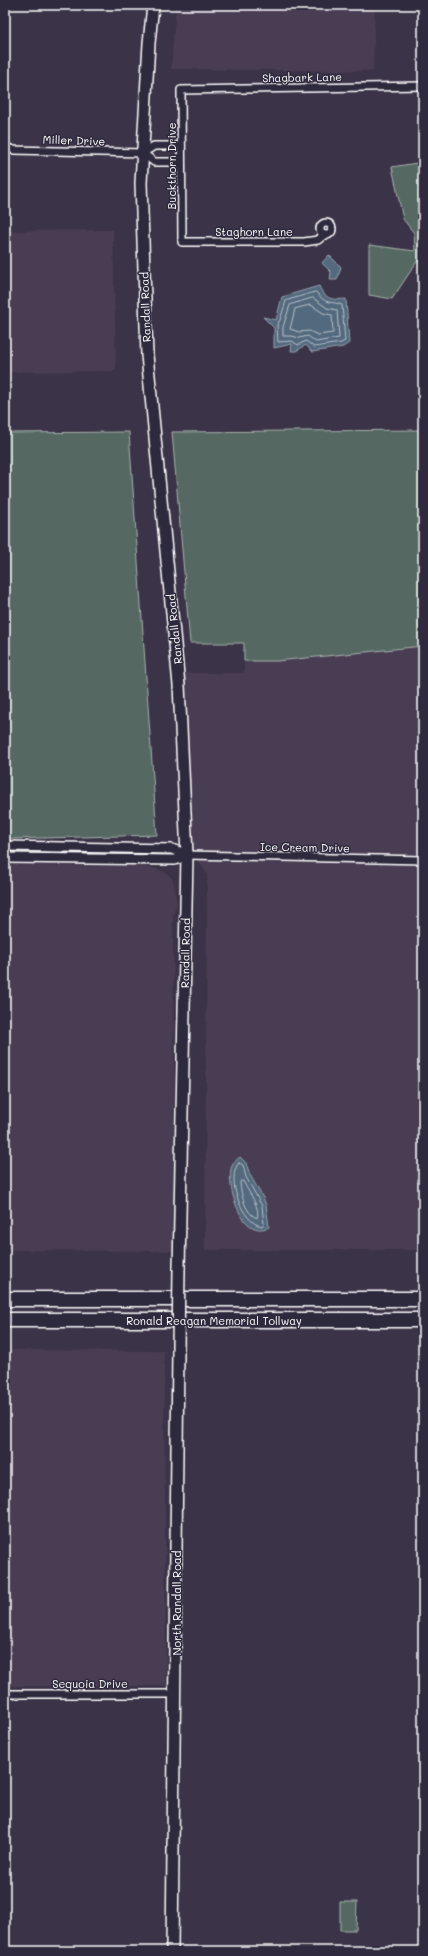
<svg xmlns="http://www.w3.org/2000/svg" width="428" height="1956" viewBox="0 0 428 1956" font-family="Mali,sans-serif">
	<rect width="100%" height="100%" fill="#3b3347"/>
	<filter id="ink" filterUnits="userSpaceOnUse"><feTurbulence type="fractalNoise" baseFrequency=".025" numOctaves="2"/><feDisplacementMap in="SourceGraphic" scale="8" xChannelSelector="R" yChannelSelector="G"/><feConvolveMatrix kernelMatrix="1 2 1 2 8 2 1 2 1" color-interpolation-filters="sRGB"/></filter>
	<g filter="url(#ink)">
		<g fill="#4a3e53">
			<path d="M176 5H375L373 71 171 69Z"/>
			<path d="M113 230 116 371 5 372V231Z"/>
			<path d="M423 646V1250H205L207 873 190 852 180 673H244V661H277Z"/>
			<path d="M5 865 141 866 158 869 168 874 173 880 177 903 173 916 175 1251 5 1250Z"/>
			<path d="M5 1350 164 1351 166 1686H5Z"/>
		</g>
		<g fill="#546862" stroke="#aab4b0">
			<path d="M423 162V273L418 260 392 299 369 295V245L415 251 414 233 403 219 392 167Z"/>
			<path d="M423 430V646L277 661H244V643H190L172 432Z"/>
			<path d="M129 432 157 835 5 839V433Z"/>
			<path d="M340 1902H357L356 1930H340Z"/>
		</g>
		<g fill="#52697d" stroke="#97a5b1">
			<path d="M329 255 341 267 337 280H330L331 272 322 263Z"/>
			<path d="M319 286C325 300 333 300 346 299L349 343 343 347 312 352 306 345 296 351H291L292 344 274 348V328L263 317 276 320 282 297Z"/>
			<path d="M240 1157 246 1163 250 1175 263 1198 266 1205 269 1227C242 1240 227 1189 231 1169 232 1164 236 1160 240 1157Z"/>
		</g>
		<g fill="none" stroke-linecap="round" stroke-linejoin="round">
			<g stroke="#bac3cb" stroke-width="1">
				<path d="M316 292C327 306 329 300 342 305L345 341 341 343 314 347 306 341 298 345 292 341 278 342 277 325 280 320 286 301Z"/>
				<path d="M313 298 327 308 337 310 339 338 316 342 308 336 299 338 292 336H283V327L290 305Z"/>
				<path d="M311 305 323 313 332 315 333 333 318 335 309 331 299 332 290 329 295 309Z"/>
				<path d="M239 1163 243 1165 246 1177 262 1206 264 1224 262 1226C242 1224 225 1177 239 1163Z"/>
				<path d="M241 1181H243C248 1192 261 1207 257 1218 245 1214 241 1194 240 1183Z"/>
			</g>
			<g stroke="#fff" stroke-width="10">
				<g id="minor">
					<path d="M5 147 14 150 143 153"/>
					<path d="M143 153 154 162H181"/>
					<path d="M143 153 154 146H181"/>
					<circle cx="326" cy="229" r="6"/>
					<path d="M324 235 318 240 304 242H182L181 90 423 86"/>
					<path d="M187 855 423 860"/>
					<path d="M5 1694H175"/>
				</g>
			</g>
			<g stroke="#fff" stroke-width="12">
				<g id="tertiary">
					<path d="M5 846 172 849 187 855"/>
					<path d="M5 858 175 860 187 855"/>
				</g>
			</g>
			<g stroke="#fff" stroke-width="14">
				<g id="secondary">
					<path d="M153 5 149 43 141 183 147 355 179 685 187 855 179 1269"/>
					<path d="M172 1951 178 1351"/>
				</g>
			</g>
			<g stroke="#fff" stroke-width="17">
				<g id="motorway">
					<path d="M5 1299H423"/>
					<path d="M5 1320H423"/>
				</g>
			</g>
			<use href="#minor" stroke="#2f2a3d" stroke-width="7"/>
			<use href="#tertiary" stroke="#2f2a3d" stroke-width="9"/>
			<use href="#secondary" stroke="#2f2a3d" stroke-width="11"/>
			<use href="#motorway" stroke="#2f2a3d" stroke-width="14"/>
			<g stroke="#fff" stroke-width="14" stroke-linecap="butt">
				<path id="secondary-bridge" d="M178 1351 179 1269"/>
			</g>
			<use href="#secondary-bridge" stroke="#2f2a3d" stroke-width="11"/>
		</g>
	</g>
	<g text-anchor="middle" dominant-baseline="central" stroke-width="3" stroke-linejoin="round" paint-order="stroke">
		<g font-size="11" fill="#fff" stroke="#2f2a3d">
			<text transform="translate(302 77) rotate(-1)">Shagbark Lane</text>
			<text transform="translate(74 140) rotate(2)">Miller Drive</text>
			<text transform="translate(171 166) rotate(-90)">Buckthorn Drive</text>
			<text x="254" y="231">Staghorn Lane</text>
			<text transform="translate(145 307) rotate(-92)">Randall Road</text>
			<text transform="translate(174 629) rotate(-96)">Randall Road</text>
			<text transform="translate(305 847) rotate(1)">Ice Cream Drive</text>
			<text transform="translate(185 953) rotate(-89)">Randall Road</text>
			<text x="214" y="1320">Ronald Reagan Memorial Tollway</text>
			<text transform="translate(176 1603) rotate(-90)">North Randall Road</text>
			<text x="90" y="1683">Sequoia Drive</text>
		</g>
	</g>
	<rect width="428" height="1956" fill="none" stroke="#2f2a3d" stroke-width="20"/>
	<rect x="10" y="10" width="408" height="1936" fill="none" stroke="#fff" stroke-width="1.5" filter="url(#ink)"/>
</svg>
